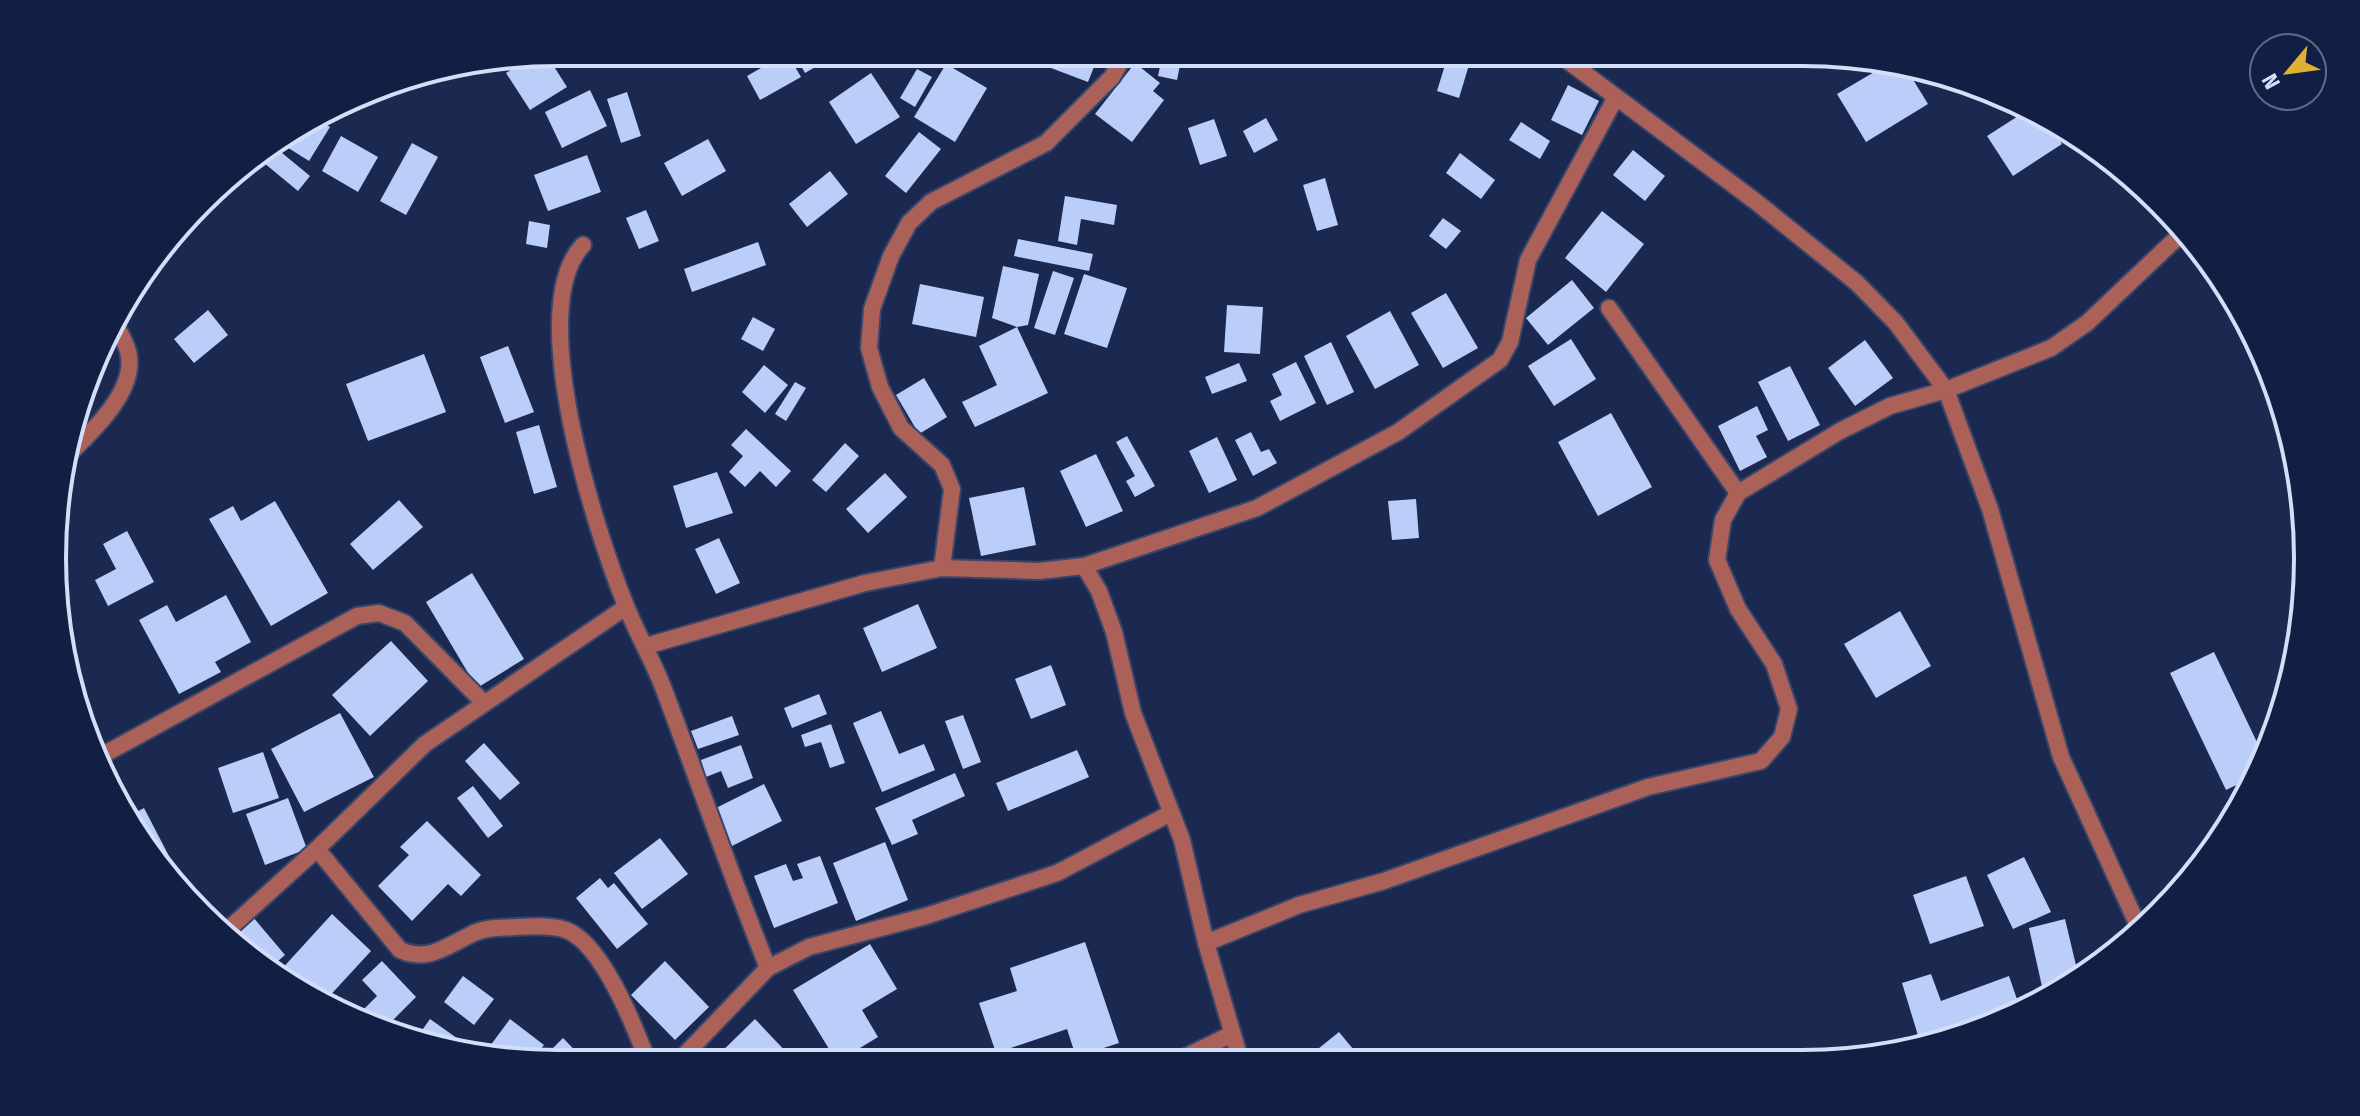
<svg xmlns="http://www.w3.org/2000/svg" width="2360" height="1116" viewBox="0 0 2360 1116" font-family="'Fira Sans Condensed',sans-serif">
	<rect width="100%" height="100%" fill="#1b2950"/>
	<g fill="#bbcef9">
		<path d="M793 52H818L824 62 805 73Z"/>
		<path d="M1039 52H1100L1088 82 1035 62Z"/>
		<path d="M1163 52 1182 55 1177 80 1158 76Z"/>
		<path d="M1449 52 1472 55 1459 98 1437 91Z"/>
		<path d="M787 53 801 77 760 100 747 76Z"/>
		<path d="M546 54 567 87 530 110 506 73 532 56Z"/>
		<path d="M1135 63 1160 83 1153 91 1164 100 1132 142 1095 114Z"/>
		<path d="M946 64 987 88 955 142 914 117Z"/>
		<path d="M1881 68 1909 73 1928 104 1866 142 1837 94Z"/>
		<path d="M917 69 932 77 915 107 900 98Z"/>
		<path d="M871 73 900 117 856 144 829 102Z"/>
		<path d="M1568 85 1599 101 1582 135 1551 120Z"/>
		<path d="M590 90 607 126 562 148 545 112Z"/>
		<path d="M627 92 641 136 621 143 607 99Z"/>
		<path d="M2026 111 2052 128 2062 144 2013 176 1987 136Z"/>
		<path d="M1266 118 1278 140 1254 153 1243 131Z"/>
		<path d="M1214 119 1227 156 1200 165 1188 128Z"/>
		<path d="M321 121 330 127 309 161 282 144Z"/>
		<path d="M1521 122 1550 141 1540 159 1509 140Z"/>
		<path d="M919 132 941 149 906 193 885 176Z"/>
		<path d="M341 136 378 157 358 192 322 171Z"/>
		<path d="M708 139 726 171 682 196 664 163Z"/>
		<path d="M412 143 438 157 406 215 380 201Z"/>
		<path d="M276 148 310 176 298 191 258 158Z"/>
		<path d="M1633 150 1665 176 1645 201 1613 175Z"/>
		<path d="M1460 153 1495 180 1481 199 1446 173Z"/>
		<path d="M587 155 601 192 548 211 534 175Z"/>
		<path d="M830 171 848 194 807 227 789 204Z"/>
		<path d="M1325 178 1338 225 1317 231 1303 185Z"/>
		<path d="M1065 196 1117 205 1114 225 1081 219 1077 245 1058 241Z"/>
		<path d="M646 210 659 241 639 249 626 218Z"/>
		<path d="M1602 211 1644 244 1606 292 1565 258Z"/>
		<path d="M1443 218 1461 231 1446 249 1429 236Z"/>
		<path d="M529 221 550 225 547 248 526 244Z"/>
		<path d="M1018 239 1093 254 1089 271 1014 256Z"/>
		<path d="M758 242 766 265 692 292 684 269Z"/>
		<path d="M1003 266 1039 274 1028 325 1017 327 992 318Z"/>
		<path d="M1053 271 1074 278 1055 335 1034 328Z"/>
		<path d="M1084 274 1127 288 1107 348 1064 334Z"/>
		<path d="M1572 280 1594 308 1548 345 1526 318Z"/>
		<path d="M920 284 984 297 976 337 912 324Z"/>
		<path d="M1446 293 1478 348 1443 368 1411 313Z"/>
		<path d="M1227 305 1263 307 1260 354 1224 352Z"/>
		<path d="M208 310 228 335 194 363 174 339Z"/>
		<path d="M1390 311 1419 365 1375 389 1346 336Z"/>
		<path d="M753 317 775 329 763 351 741 339Z"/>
		<path d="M1017 327 1048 393 975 427 962 402 997 385 979 346Z"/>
		<path d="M1571 339 1596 379 1554 406 1528 366Z"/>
		<path d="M1865 340 1893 378 1855 406 1828 368Z"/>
		<path d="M1331 342 1354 392 1327 405 1304 356Z"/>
		<path d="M508 346 534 412 505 423 480 357Z"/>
		<path d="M424 354 446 412 368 441 346 384Z"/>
		<path d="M1296 362 1316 403 1280 421 1270 401 1282 395 1272 374Z"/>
		<path d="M1239 363 1247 381 1212 394 1205 377Z"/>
		<path d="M764 365 788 385 765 413 742 392Z"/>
		<path d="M1790 366 1820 425 1788 441 1758 382Z"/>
		<path d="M924 378 947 417 919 434 896 395Z"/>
		<path d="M795 382 806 388 786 421 775 414Z"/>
		<path d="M1757 406 1768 430 1756 436 1767 457 1740 471 1718 426Z"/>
		<path d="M1611 413 1652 487 1598 516 1558 442Z"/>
		<path d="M539 425 557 487 534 494 516 432Z"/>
		<path d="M746 429 791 471 776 487 760 471 745 487 729 472 743 456 731 445Z"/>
		<path d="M1251 432 1261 452 1269 449 1277 463 1253 476 1235 440Z"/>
		<path d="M1127 436 1155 486 1135 497 1126 481 1135 476 1116 442Z"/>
		<path d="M1217 437 1237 480 1209 493 1189 451Z"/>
		<path d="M845 443 859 456 826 492 812 480Z"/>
		<path d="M1096 454 1123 511 1086 527 1060 471Z"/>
		<path d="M717 472 733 513 686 528 673 486Z"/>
		<path d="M885 473 907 497 868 533 846 509Z"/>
		<path d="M1024 487 1036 545 981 556 969 498Z"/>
		<path d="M1416 499 1419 538 1392 540 1388 501Z"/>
		<path d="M399 500 423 527 373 570 350 544Z"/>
		<path d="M275 501 328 593 271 626 209 519 233 506 241 521Z"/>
		<path d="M127 531 154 582 108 606 95 580 116 569 103 544Z"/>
		<path d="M719 538 740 583 716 594 695 549Z"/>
		<path d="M472 573 524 659 477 688 426 602Z"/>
		<path d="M226 595 251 642 215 662 221 672 179 694 139 620 167 605 176 622Z"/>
		<path d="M918 604 937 648 882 672 863 628Z"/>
		<path d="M1900 611 1931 666 1876 698 1844 644Z"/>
		<path d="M57 623 75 652 67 657 56 624Z"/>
		<path d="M391 641 428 681 370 736 332 695Z"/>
		<path d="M2214 652 2265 759 2255 776 2226 790 2170 673Z"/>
		<path d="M1051 665 1066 705 1031 719 1015 679Z"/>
		<path d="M819 694 827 714 792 728 784 708Z"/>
		<path d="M881 711 899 754 924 744 935 770 882 792 853 723Z"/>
		<path d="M340 713 374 777 304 812 271 749Z"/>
		<path d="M963 715 981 762 963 769 945 721Z"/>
		<path d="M732 716 739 735 698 749 691 731Z"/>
		<path d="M831 724 845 763 830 768 821 742 805 747 801 735Z"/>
		<path d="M484 743 520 783 500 800 465 761Z"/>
		<path d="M741 745 753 778 728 788 721 771 706 777 701 760Z"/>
		<path d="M1077 750 1089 777 1008 811 996 783Z"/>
		<path d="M263 752 279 798 233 813 218 768Z"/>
		<path d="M955 773 965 796 912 820 918 834 892 845 875 808Z"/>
		<path d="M764 784 782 821 732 846 714 809Z"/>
		<path d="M473 786 503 826 488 838 457 798Z"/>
		<path d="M288 798 307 849 265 865 246 814Z"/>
		<path d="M144 808 170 858 161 862 125 818Z"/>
		<path d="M427 821 481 875 461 896 448 884 412 921 378 886 409 855 400 847Z"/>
		<path d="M660 838 688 874 642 909 614 873Z"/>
		<path d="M885 842 908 900 856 921 833 863Z"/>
		<path d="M820 856 838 903 774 928 754 876 786 864 793 881 803 878 797 864Z"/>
		<path d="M2024 857 2051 912 2013 929 1987 875Z"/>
		<path d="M1966 876 1984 926 1930 944 1913 895Z"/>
		<path d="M600 878 608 888 614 883 648 924 617 949 576 898Z"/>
		<path d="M332 914 371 951 325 1001 279 972Z"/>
		<path d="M253 917 285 955 271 967 229 938Z"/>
		<path d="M2065 919 2079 978 2062 987 2043 991 2029 928Z"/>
		<path d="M1085 942 1119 1043 1076 1057 1067 1029 996 1053 979 1003 1017 991 1010 968Z"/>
		<path d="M870 944 897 989 862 1010 878 1037 837 1062 793 990Z"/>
		<path d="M382 961 416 997 384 1029 354 1019 377 996 362 980Z"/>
		<path d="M665 961 709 1007 675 1040 631 995Z"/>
		<path d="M1931 974 1941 1001 2009 976 2019 1005 1920 1042 1902 983Z"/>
		<path d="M463 976 494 999 474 1025 444 1002Z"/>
		<path d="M430 1019 468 1046 418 1036Z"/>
		<path d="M510 1019 544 1045 533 1059 487 1050Z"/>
		<path d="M755 1019 790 1056 783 1063H710Z"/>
		<path d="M1339 1032 1363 1061H1303Z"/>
		<path d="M563 1038 588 1064 540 1061Z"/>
	</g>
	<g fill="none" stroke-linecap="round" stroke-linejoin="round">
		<g stroke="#38466b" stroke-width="20">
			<g id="minor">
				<path d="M1556 52 1755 201 1857 283 1896 323 1946 390 1990 509 2061 757 2140 930"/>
				<path d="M583 245C523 308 596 532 626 606 638 636 655 664 666 695 700 786 732 878 768 968"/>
				<path d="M1609 308 1738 493"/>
				<path d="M62 461C86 437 135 395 129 356 128 345 119 332 114 321"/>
				<path d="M1084 566 1257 508 1398 432 1500 360 1510 342 1528 260 1616 97"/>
				<path d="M942 568 952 489 942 465 901 428 880 387 869 348 872 309 891 256 909 223 931 202 1046 143 1112 77 1126 52"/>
				<path d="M646 646 865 583 942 568 1039 571 1084 566 1099 591 1114 632 1133 713 1182 840 1206 943 1241 1062"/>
				<path d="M101 756 357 616 379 613 405 623 484 703"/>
				<path d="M317 849 400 950C429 963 448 945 474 933 486 927 503 928 516 927 532 926 551 925 566 930 603 944 635 1028 649 1064"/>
				<path d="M222 935 317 849 425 744 626 607"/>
				<path d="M1206 943 1299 905 1384 881 1648 787 1761 761 1782 737 1789 709 1774 664 1738 609 1717 560 1723 520 1738 493 1840 431 1890 406 1946 390 2051 348 2087 323 2182 233"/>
				<path d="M1471 1061H1480"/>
				<path d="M1175 1062 1232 1034"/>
				<path d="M676 1064 768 968 809 947 926 916 1057 873 1169 814"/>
			</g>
		</g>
		<use href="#minor" stroke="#ab6058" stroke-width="16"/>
	</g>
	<path d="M0 0H2360V1116H0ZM558 66H1802A492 492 0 0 1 2294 558V558A492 492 0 0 1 1802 1050H558A492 492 0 0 1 66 558V558A492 492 0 0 1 558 66Z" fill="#121f45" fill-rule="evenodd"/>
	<path fill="none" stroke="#d3def8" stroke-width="4" d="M558 66H1802A492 492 0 0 1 2294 558V558A492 492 0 0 1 1802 1050H558A492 492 0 0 1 66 558V558A492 492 0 0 1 558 66Z"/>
	<g transform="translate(2288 72) rotate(241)"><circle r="38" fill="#121f45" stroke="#5f6b8d" stroke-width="2"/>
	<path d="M0-6L14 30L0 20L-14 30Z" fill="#dfb034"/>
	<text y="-12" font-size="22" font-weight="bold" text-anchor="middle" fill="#d3def8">N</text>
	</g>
</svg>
